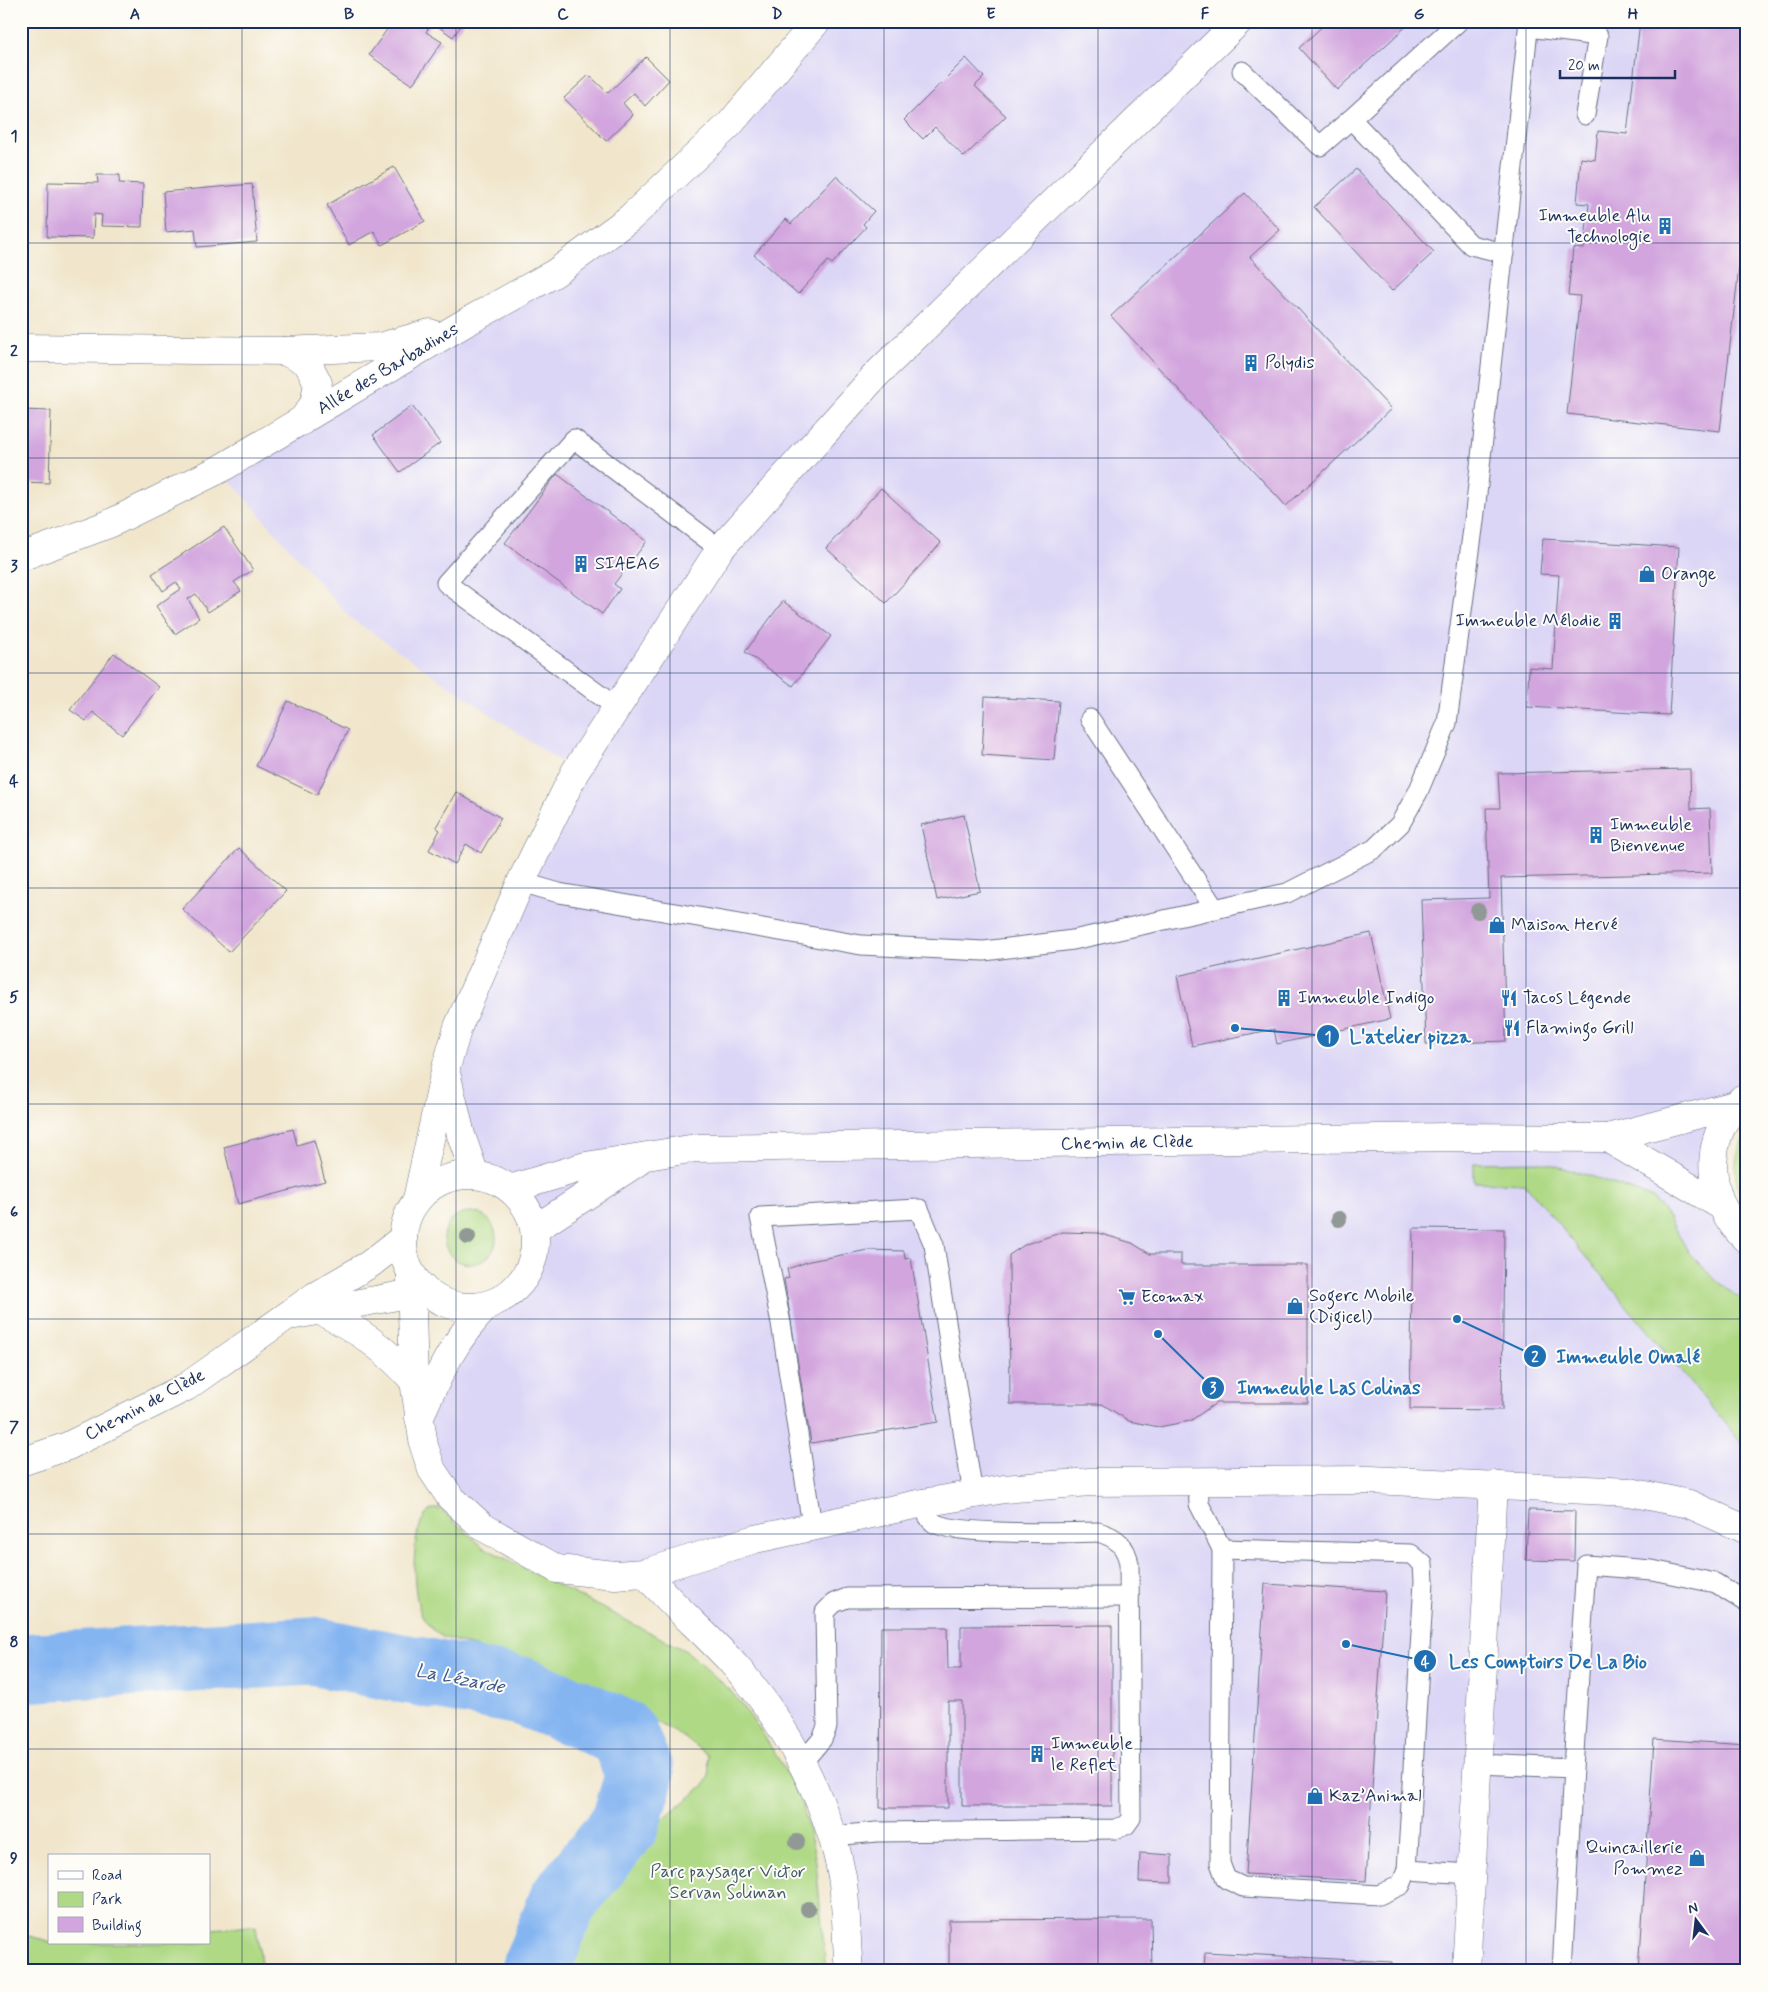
<svg xmlns="http://www.w3.org/2000/svg" width="1768" height="1992" viewBox="0 0 1768 1992" font-family="Mynerve,sans-serif">
	<rect width="100%" height="100%" fill="#fdfcf7"/>
	<filter id="ink" filterUnits="userSpaceOnUse"><feTurbulence type="fractalNoise" baseFrequency=".02" numOctaves="2"/><feDisplacementMap in="SourceGraphic" scale="10" xChannelSelector="R" yChannelSelector="G"/><feConvolveMatrix kernelMatrix="1 2 1 2 8 2 1 2 1" color-interpolation-filters="sRGB"/></filter>
	<filter id="wash" filterUnits="userSpaceOnUse"><feTurbulence type="fractalNoise" baseFrequency=".0096" numOctaves="4" result="noise"/><feDisplacementMap in="SourceGraphic" scale="20" xChannelSelector="R" yChannelSelector="G"/><feGaussianBlur stdDeviation="1.12" result="paint"/><feColorMatrix in="noise" values="0 0 0 0 0 0 0 0 0 0 0 0 0 0 0 0 0 1.4 0 .05"/><feComposite in="paint" operator="in"/></filter>
	<g filter="url(#wash)">
		<rect width="100%" height="100%" fill="#f1e6cc"/>
		<path fill="#dcd6f6" d="M817 21H1747V1094L1713 1153 1747 1238V1971H852L801 1764 658 1589 557 1569 450 1497 419 1418 488 1305 513 1291 529 1270 536 1243 531 1218 510 1189 499 1182 475 1175 445 1071 575 772 349 617 220 469 630 218Z"/>
		<g fill="#afd984" stroke="#658471">
			<path d="M1747 1132V1212C1733 1182 1730 1162 1747 1132Z"/>
			<path d="M1542 1162 1591 1176 1653 1198 1669 1218 1689 1253 1719 1283 1747 1304V1450L1525 1184 1474 1182V1163Z"/>
			<circle cx="470" cy="1238" r="26"/>
			<path d="M432 1509H440L483 1547 688 1652 731 1691 761 1731 788 1775 803 1807 816 1861 826 1971H556C572 1917 610 1871 649 1832 665 1815 686 1801 704 1785L709 1776 708 1755 682 1736 580 1681 443 1637C432 1630 425 1623 420 1611 412 1588 409 1523 432 1509Z"/>
			<path d="M256 1926 262 1971H21V1934L49 1941V1943H209V1929Z"/>
		</g>
		<g fill="none" stroke-linecap="round" stroke-linejoin="round">
			<path stroke="#85b5f1" stroke-width="69" d="M21 1668 312 1651 521 1691 582 1715 623 1734 640 1774 625 1824 563 1901 535 1971"/>
		</g>
		<g id="blocks">
			<g fill="#d2a5de">
				<path d="M393 21H411L414 24 415 21H464L453 37 432 22 426 32 442 42 412 85 369 55Z"/>
				<path d="M1328 21H1412L1337 90 1299 48Z"/>
				<path d="M1640 21H1747V199L1720 431 1567 414 1580 296 1568 295 1573 248 1584 249 1589 204 1577 203 1581 158 1595 160 1598 131 1627 134Z"/>
				<path d="M646 57 669 80 645 106 634 93 623 103 633 115 606 141 564 98 589 75 608 93Z"/>
				<path d="M966 58 984 77 975 86 1006 116 964 157 935 127 923 139 904 120Z"/>
				<path d="M394 167 425 221 382 245 374 231 349 245 327 205Z"/>
				<path d="M1356 169 1434 252 1392 291 1314 207Z"/>
				<path d="M97 175H120L119 183 143 184 142 227 101 226 102 215 94 214 93 238 47 237 48 182 98 183Z"/>
				<path d="M836 176 874 211 863 224 866 227 832 264 828 261 798 294 754 255 786 219 791 224Z"/>
				<path d="M252 184 257 242 197 247 195 229 166 232 163 192Z"/>
				<path d="M1245 193 1280 230 1250 257 1391 409 1286 506 1111 316Z"/>
				<path d="M412 406 440 443 400 472 373 435Z"/>
				<path d="M21 410 51 411 49 483 21 482Z"/>
				<path d="M557 474 647 541 614 584 620 589 602 614 505 543Z"/>
				<path d="M881 488 941 543 886 603 826 548Z"/>
				<path d="M224 527 253 570 234 582 241 591 208 612 196 594 188 599 199 618 175 634 156 606 181 589 176 582 163 591 152 574Z"/>
				<path d="M1543 539 1679 547 1669 715 1527 707 1529 667 1553 669 1559 575 1540 574Z"/>
				<path d="M783 601 831 636 793 686 745 652Z"/>
				<path d="M114 653 159 687 122 735 93 712 86 721 70 710Z"/>
				<path d="M985 697 1059 701 1054 760 982 755Z"/>
				<path d="M288 701 348 730 317 795 256 766Z"/>
				<path d="M1690 769 1691 809 1710 808 1712 873 1501 878 1506 1041 1426 1044 1421 900 1489 898 1486 808H1500L1498 773Z"/>
				<path d="M456 792 501 818 481 853 466 844 455 864 429 850 440 830 436 827Z"/>
				<path d="M964 815 980 891 937 900 921 825Z"/>
				<path d="M239 848 286 891 229 952 182 909Z"/>
				<path d="M1371 933 1390 1019 1277 1044 1274 1029 1192 1046 1177 976Z"/>
				<path d="M293 1129 297 1145 314 1140 325 1181 238 1204 224 1147Z"/>
				<path d="M1413 1228 1504 1229 1502 1410 1410 1409Z"/>
				<path d="M1063 1232 1098 1233 1132 1243 1150 1254H1181V1265H1308V1403H1216L1190 1421 1159 1427 1129 1421 1102 1404H1010L1009 1255 1026 1244Z"/>
				<path d="M868 1250 904 1251 905 1259 911 1258 938 1422 811 1443 784 1279 789 1278 787 1269 810 1261Z"/>
				<path d="M1528 1510 1575 1511 1574 1561 1526 1560Z"/>
				<path d="M1265 1584 1385 1591 1366 1881 1246 1874Z"/>
				<path d="M1112 1625V1806H962V1701H948V1808H880L881 1627H947L948 1669H961V1626Z"/>
				<path d="M1654 1739 1747 1745V1971H1639Z"/>
				<path d="M1140 1853 1172 1855V1883L1139 1882Z"/>
				<path d="M1151 1919 1152 1971H949V1920Z"/>
				<path d="M1205 1952 1392 1962V1971H1204Z"/>
			</g>
		</g>
	</g>
	<g filter="url(#ink)">
		<use href="#blocks" fill-opacity="0" stroke="#666f84" stroke-width="1"/>
		<g fill="none" stroke-linecap="round" stroke-linejoin="round">
			<g stroke="#666f84" stroke-width="21">
				<g id="service">
					<path d="M1529 27 1598 36 1585 115"/>
					<path d="M1242 71 1320 146 1351 119 1471 245 1504 253"/>
					<path d="M1351 119 1459 21"/>
					<path d="M616 707 446 583 574 439 720 549"/>
					<path d="M1090 719 1215 909"/>
					<path d="M521 882 559 893 861 945 984 951 1073 940 1287 893 1374 849 1400 824 1418 792 1447 723 1474 521 1529 21"/>
					<path d="M1198 1481 1199 1504 1222 1549 1411 1554 1423 1564 1424 1581 1407 1870"/>
					<path d="M812 1526 781 1323 760 1217 919 1209 934 1245 973 1495"/>
					<path d="M1222 1549 1220 1863 1226 1879 1243 1887 1379 1895 1401 1885 1407 1870 1471 1874"/>
					<path d="M801 1764 822 1739 827 1727 825 1612 834 1603 847 1598 1129 1597"/>
					<path d="M1478 1764 1573 1768 1562 1971"/>
					<path d="M1573 1768 1586 1565 1652 1570 1715 1583 1747 1603"/>
					<path d="M833 1836 877 1832 1115 1829 1126 1825 1131 1818 1129 1564C1126 1545 1116 1537 1098 1532 1069 1533 955 1535 934 1523 927 1518 926 1511 923 1503"/>
				</g>
			</g>
			<g stroke="#666f84" stroke-width="29">
				<g id="minor">
					<path d="M21 348 284 351 380 347 430 333"/>
					<path d="M284 351 307 362 318 383 314 404 301 422"/>
					<path d="M21 557 109 524 220 469 463 324 555 273 630 218 730 124 817 21"/>
					<path d="M447 1077 461 1135 475 1175"/>
					<path d="M417 1199 445 1071 458 1027 521 882 575 772 720 549 876 375 1239 21"/>
					<path d="M411 1276 414 1381 424 1446 432 1470 450 1497 483 1527 557 1569 615 1575 645 1573 755 1539 923 1503 1004 1489 1090 1482 1370 1480 1630 1492 1689 1504 1747 1530"/>
					<path d="M419 1418C438 1376 455 1337 488 1305"/>
					<path d="M645 1573C673 1607 708 1635 737 1668 787 1725 828 1802 842 1876 847 1907 846 1940 849 1971"/>
					<path d="M1466 1971 1493 1485"/>
				</g>
			</g>
			<g stroke="#666f84" stroke-width="29">
				<g id="secondary">
					<path d="M1742 1099C1700 1138 1706 1203 1747 1240"/>
					<path d="M1607 1138 1720 1205"/>
					<circle cx="469" cy="1241" r="66"/>
					<path d="M510 1189 586 1166 696 1148 1449 1137 1607 1138 1735 1105"/>
					<path d="M535 1229 636 1163"/>
					<path d="M320 1311C358 1329 387 1350 414 1381"/>
					<path d="M295 1315 424 1291"/>
					<path d="M21 1462 68 1446 186 1387 315 1296 370 1264 402 1239"/>
				</g>
			</g>
			<use href="#service" stroke="#fff" stroke-width="19"/>
			<use href="#minor" stroke="#fff" stroke-width="28"/>
			<use href="#secondary" stroke="#fff" stroke-width="28"/>
		</g>
		<g fill="#909995">
			<circle cx="1478" cy="911" r="8"/>
			<circle cx="1339" cy="1219" r="8"/>
			<circle cx="468" cy="1237" r="8"/>
			<circle cx="797" cy="1842" r="8"/>
			<circle cx="808" cy="1909" r="8"/>
		</g>
	</g>
	<path fill="none" stroke="#1b2f5e" stroke-width="1" stroke-opacity="0.55" d="M242 21V1971M456 21V1971M670 21V1971M884 21V1971M1098 21V1971M1312 21V1971M1526 21V1971M21 243H1747M21 458H1747M21 673H1747M21 888H1747M21 1104H1747M21 1319H1747M21 1534H1747M21 1749H1747"/>
	<defs>
		<g id="building-bare" transform="scale(1.35)"><path d="M-4-6H4V6H1V3H-1V6H-4ZM-2.5-4.3h1.7v1.8h-1.7ZM.8-4.3h1.7v1.8H.8ZM-2.5-1h1.7V.8h-1.7ZM.8-1h1.7V.8H.8Z" fill="#1f6fb2" stroke="#fdfcf7" stroke-width="2.5" paint-order="stroke"/></g>
		<g id="shop-bare" transform="scale(1.35)"><path d="M-5-2.5h2.3a2.7 3.5 0 0 1 5.4 0H5L5.5 6h-11ZM-1.5-2.5h3a1.5 2.3 0 0 0-3 0Z" fill="#1f6fb2" stroke="#fdfcf7" stroke-width="2.5" paint-order="stroke"/></g>
		<g id="restaurant-bare" transform="scale(1.35)"><path d="M-5-6h1v4h1v-4h1v4h1v-4h1v5L-1.5 .5V6h-2V.5L-5-1ZM5-6V6H3V1.5H1.5Q1.5-4 5-6Z" fill="#1f6fb2" stroke="#fdfcf7" stroke-width="2.5" paint-order="stroke"/></g>
		<g id="supermarket-bare" transform="scale(1.35)"><path d="M-6-5.5h2.5l.6 2H6L4.5 2H-2.5L-4.4-4H-6ZM-1.5 3.2a1.3 1.3 0 1 0 .1 0ZM3 3.2a1.3 1.3 0 1 0 .1 0Z" fill="#1f6fb2" stroke="#fdfcf7" stroke-width="2.5" paint-order="stroke"/></g>
	</defs>
	<g fill-rule="evenodd">
		<use href="#building-bare" x="1665" y="226"/>
		<use href="#building-bare" x="1251" y="363"/>
		<use href="#building-bare" x="581" y="564"/>
		<use href="#shop-bare" x="1647" y="574"/>
		<use href="#building-bare" x="1615" y="621"/>
		<use href="#building-bare" x="1596" y="835"/>
		<use href="#shop-bare" x="1497" y="925"/>
		<use href="#building-bare" x="1284" y="998"/>
		<use href="#restaurant-bare" x="1509" y="998"/>
		<use href="#restaurant-bare" x="1512" y="1028"/>
		<use href="#supermarket-bare" x="1127" y="1297"/>
		<use href="#shop-bare" x="1295" y="1306"/>
		<use href="#building-bare" x="1037" y="1754"/>
		<use href="#shop-bare" x="1315" y="1796"/>
		<use href="#shop-bare" x="1697" y="1858"/>
	</g>
	<g text-anchor="middle" dominant-baseline="central" stroke-width="4" stroke-linejoin="round" paint-order="stroke">
		<g font-size="18" fill="#1b2f5e" stroke="#fdfcf7" text-anchor="start">
			<text x="1651" y="216" text-anchor="end">Immeuble Alu<tspan x="1651" dy="21">Technologie</tspan></text>
			<text x="1265" y="363">Polydis</text>
			<text x="595" y="564">SIAEAG</text>
			<text x="1661" y="574">Orange</text>
			<text x="1601" y="621" text-anchor="end">Immeuble Mélodie</text>
			<text x="1610" y="825">Immeuble<tspan x="1610" dy="21">Bienvenue</tspan></text>
			<text x="1511" y="925">Maison Hervé</text>
			<text x="1298" y="998">Immeuble Indigo</text>
			<text x="1523" y="998">Tacos Légende</text>
			<text x="1526" y="1028">Flamingo Grill</text>
			<text x="1309" y="1296">Sogerc Mobile<tspan x="1309" dy="21">(Digicel)</tspan></text>
			<text x="1141" y="1297">Ecomax</text>
			<text x="1051" y="1744">Immeuble<tspan x="1051" dy="21">le Reflet</tspan></text>
			<text x="1329" y="1796">Kaz’Animal</text>
			<text x="1683" y="1848" text-anchor="end">Quincaillerie<tspan x="1683" dy="21">Pommez</tspan></text>
		</g>
		<g font-size="18" fill="#1b2f5e" stroke="#fdfcf7">
			<text transform="translate(388 369) rotate(-31)">Allée des Barbadines</text>
			<text transform="translate(1127 1143) rotate(-1)">Chemin de Clède</text>
			<text transform="translate(145 1405) rotate(-28)">Chemin de Clède</text>
		</g>
		<g font-size="18" fill="#405a68" stroke="#fdfcf7">
			<text x="728" y="1872">Parc paysager Victor<tspan x="728" dy="21">Servan Soliman</tspan></text>
		</g>
		<g font-size="19" font-style="italic" fill="#3b578a" stroke="#fdfcf7">
			<text transform="translate(460 1679) rotate(11)">La Lézarde</text>
		</g>
	</g>
	<path fill="none" stroke="#1f6fb2" stroke-width="2" d="M1235 1028L1328 1036M1457 1319L1535 1356M1158 1334L1213 1388M1346 1644L1425 1661"/>
	<g fill="#1f6fb2" stroke="#fdfcf7" stroke-width="2">
		<circle cx="1235" cy="1028" r="5"/>
		<circle cx="1457" cy="1319" r="5"/>
		<circle cx="1158" cy="1334" r="5"/>
		<circle cx="1346" cy="1644" r="5"/>
		<circle cx="1328" cy="1036" r="12"/>
		<circle cx="1535" cy="1356" r="12"/>
		<circle cx="1213" cy="1388" r="12"/>
		<circle cx="1425" cy="1661" r="12"/>
	</g>
	<g font-size="15" text-anchor="middle" font-weight="bold" fill="#fff">
		<text x="1328" y="1042">1</text>
		<text x="1535" y="1362">2</text>
		<text x="1213" y="1393">3</text>
		<text x="1425" y="1667">4</text>
	</g>
	<g font-size="19" text-anchor="middle" font-weight="bold" fill="#1f6fb2" stroke="#fdfcf7" stroke-width="4" stroke-linejoin="round" paint-order="stroke">
		<text x="1410" y="1043">L'atelier pizza</text>
		<text x="1628" y="1363">Immeuble Omalé</text>
		<text x="1329" y="1394">Immeuble Las Colinas</text>
		<text x="1548" y="1668">Les Comptoirs De La Bio</text>
	</g>
	<rect width="1768" height="1992" fill="none" stroke="#fdfcf7" stroke-width="55"/>
	<rect x="48" y="1854" width="162" height="90" fill="#fdfcf7" stroke="#a3aaba"/>
	<rect x="58" y="1871" width="25" height="8" fill="#ffffff" stroke="#a3aaba"/>
	<text x="92" y="1880" font-size="15" fill="#1b2f5e">Road</text>
	<rect x="58" y="1892" width="25" height="15" fill="#afd984" stroke="#a3aaba"/>
	<text x="92" y="1904" font-size="15" fill="#1b2f5e">Park</text>
	<rect x="58" y="1917" width="25" height="15" fill="#d2a5de" stroke="#a3aaba"/>
	<text x="92" y="1930" font-size="15" fill="#1b2f5e">Building</text>
	<g transform="translate(1696 1920) rotate(345)" stroke="#fdfcf7" stroke-width="4" paint-order="stroke">
	<path d="M0-4L9 19L0 12L-9 19Z" fill="#1b2f5e"/>
	<text y="-8" font-size="14" font-weight="bold" text-anchor="middle" fill="#1b2f5e">N</text>
	</g>
	<path d="M1560 70v8h115v-8" fill="none" stroke="#1b2f5e" stroke-width="2.5"/>
	<text x="1568" y="70" font-size="15" fill="#1b2f5e" stroke="#fdfcf7" stroke-width="4" paint-order="stroke">20 m</text>
	<rect x="28" y="28" width="1712" height="1936" fill="none" stroke="#1b2f5e" stroke-width="2"/>
	<g font-size="16" text-anchor="middle" font-weight="bold" fill="#1b2f5e">
		<text x="135" y="19">A</text>
		<text x="349" y="19">B</text>
		<text x="563" y="19">C</text>
		<text x="777" y="19">D</text>
		<text x="991" y="19">E</text>
		<text x="1205" y="19">F</text>
		<text x="1419" y="19">G</text>
		<text x="1633" y="19">H</text>
		<text x="14" y="141">1</text>
		<text x="14" y="356">2</text>
		<text x="14" y="571">3</text>
		<text x="14" y="786">4</text>
		<text x="14" y="1002">5</text>
		<text x="14" y="1217">6</text>
		<text x="14" y="1432">7</text>
		<text x="14" y="1647">8</text>
		<text x="14" y="1863">9</text>
	</g>
</svg>
